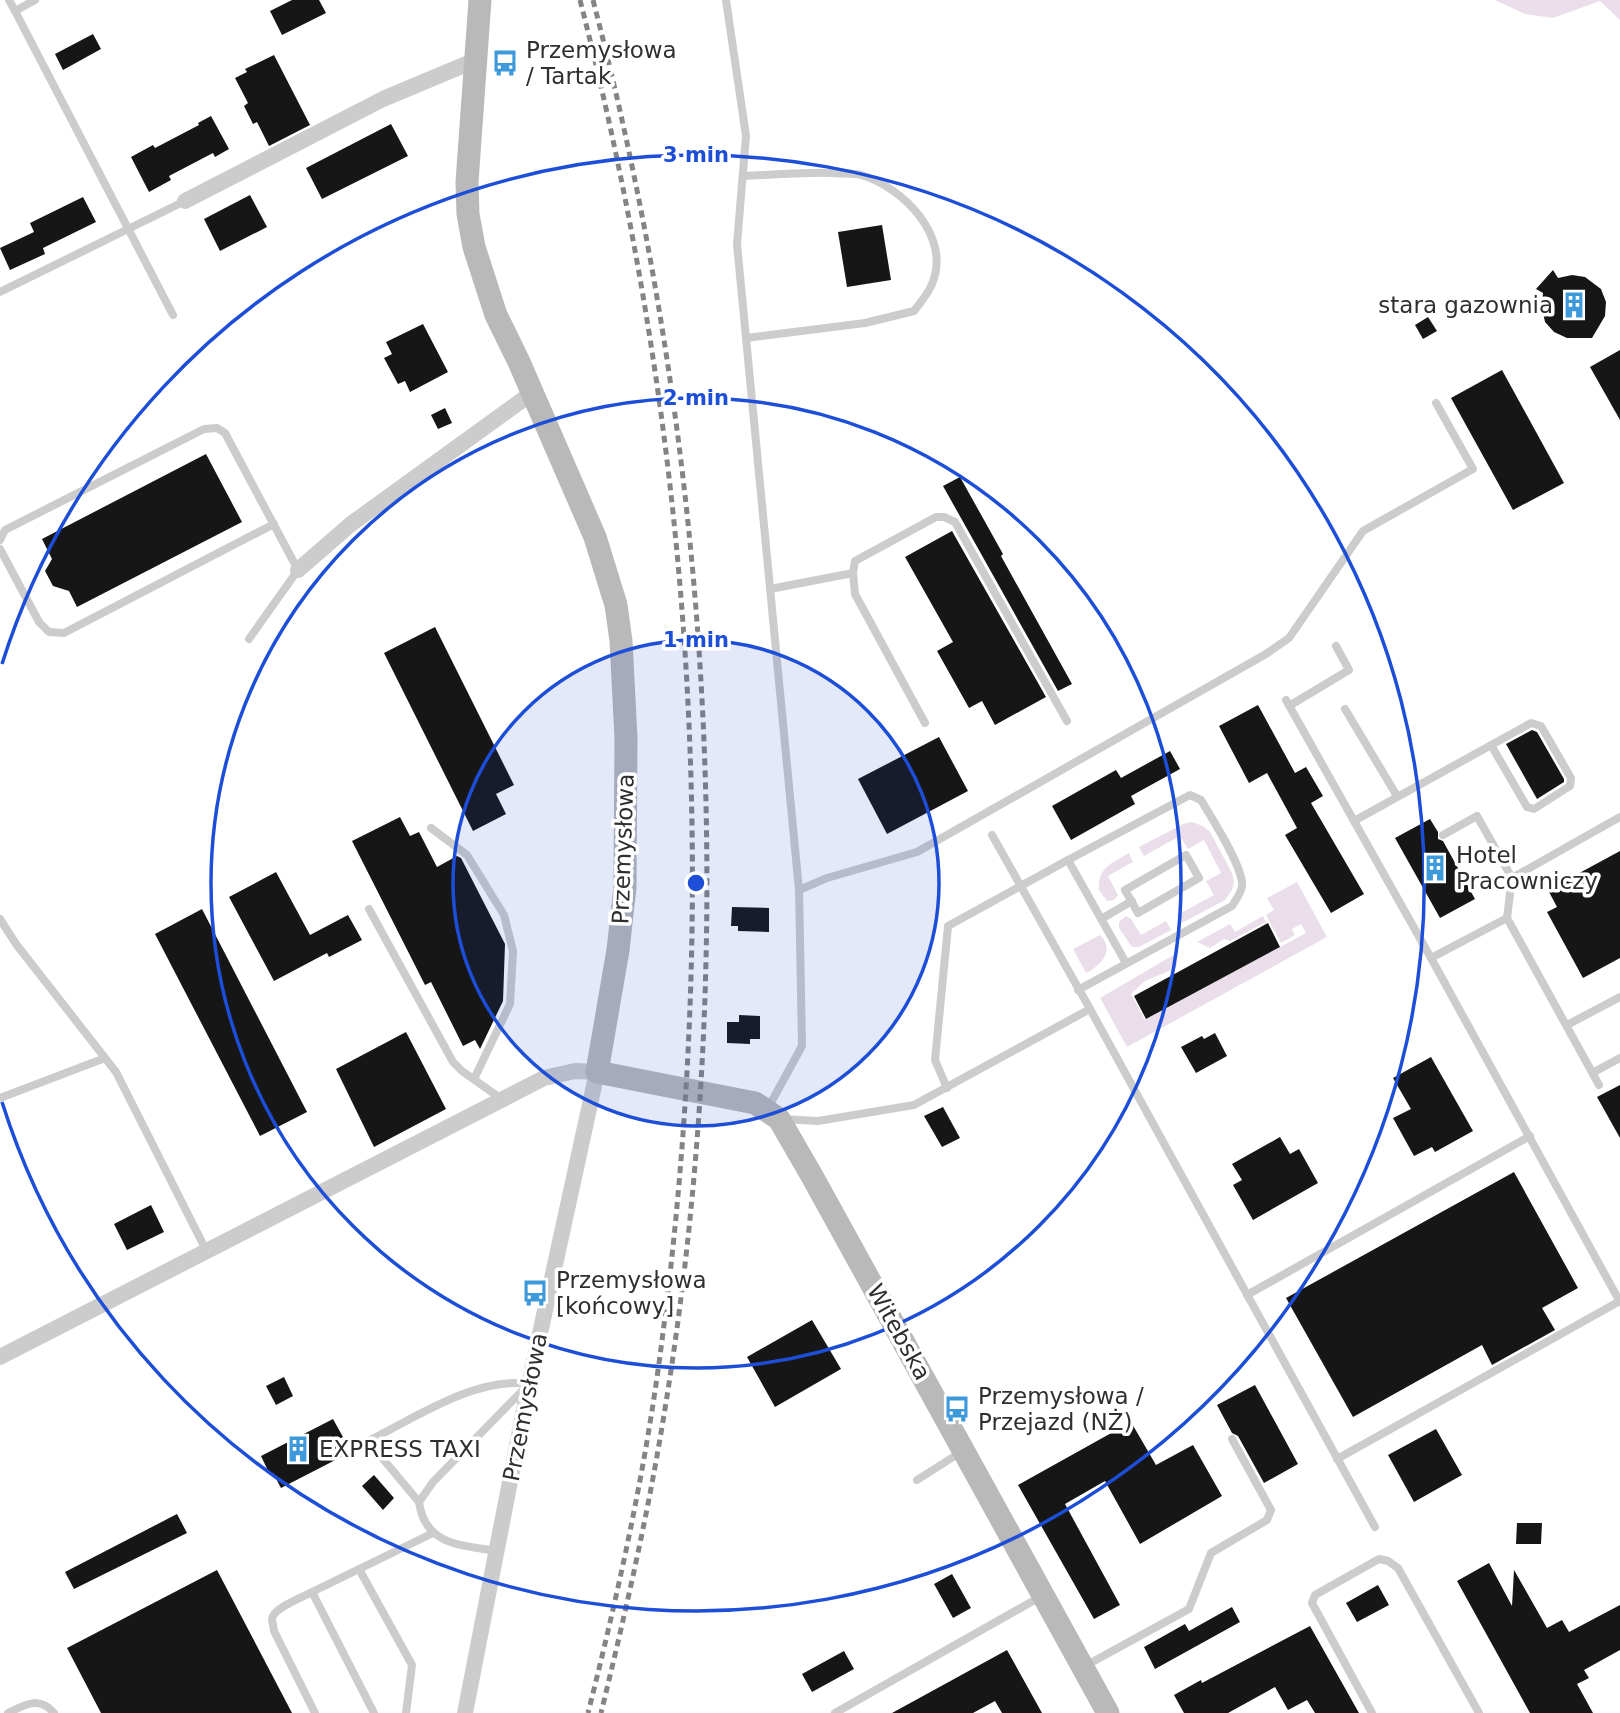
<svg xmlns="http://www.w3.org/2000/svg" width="1620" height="1713" viewBox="0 0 1620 1713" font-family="'DejaVu Sans',sans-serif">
	<rect width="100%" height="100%" fill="#fff"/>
	<g fill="#ebdeeb">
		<path d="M1495 0H1620V20L1600 1 1553 18 1525 14Z"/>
		<path d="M1192 822 1203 826 1210 832 1232 873 1234 882 1232 890 1225 900 1182 923 1177 915 1214 895 1206 881 1221 873 1204 840 1188 849 1180 836 1144 856 1139 847 1183 824Z"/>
		<path d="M1129 853 1133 862 1108 876 1118 895 1114 900 1107 901 1099 890C1097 868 1112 863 1129 853Z"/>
		<path d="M1297 882 1327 937 1127 1047 1100 998 1175 954 1177 965 1174 969 1145 981 1131 994 1145 1020 1306 933 1301 924 1292 929 1295 935 1281 943 1266 915 1274 910 1267 898Z"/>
		<path d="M1126 916 1131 919 1141 935 1166 921 1171 930 1139 947H1132L1119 928V922Z"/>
		<path d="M1263 916 1266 922 1230 941 1224 939 1210 948 1197 942 1230 924 1235 932Z"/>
		<path d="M1100 935C1115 950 1102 965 1086 973L1073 949Z"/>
	</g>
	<g fill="#161616">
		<path d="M292 0H319L326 13 282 35 270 11Z"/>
		<path d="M93 34 101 49 63 70 55 54Z"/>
		<path d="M274 55 310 125 269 146 257 122 253 124 244 106 248 103 235 78 247 72 245 69Z"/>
		<path d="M211 116 229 149 215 157 213 153 169 176 171 180 149 192 131 157 153 145 155 148 199 125 198 123Z"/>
		<path d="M391 124 408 156 322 199 306 168Z"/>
		<path d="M250 195 267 227 220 251 204 219Z"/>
		<path d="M83 197 96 222 43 248 45 254 10 270 0 248 34 232 30 223Z"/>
		<path d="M882 225 891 280 847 287 838 232Z"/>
		<path d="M1553 270 1558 278 1572 275 1585 277 1601 289 1606 302 1605 316 1592 338H1567L1554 332 1545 322 1542 308 1543 293 1536 289Z"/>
		<path d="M1428 317 1437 331 1423 339 1415 325Z"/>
		<path d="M423 324 448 372 410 392 405 381 398 384 384 358 392 354 386 342Z"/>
		<path d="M1620 350V420L1590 367Z"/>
		<path d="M1502 370 1564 483 1513 510 1451 398Z"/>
		<path d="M445 408 452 423 438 429 431 415Z"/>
		<path d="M206 454 242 522 77 607 69 591 53 586 45 571 52 559 42 539Z"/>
		<path d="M960 477 1003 554 1001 556 1072 684 1058 691 943 486Z"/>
		<path d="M952 531 1046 697 995 725 982 701 969 708 937 651 953 642 905 557Z"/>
		<path d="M435 627 514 785 496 794 506 814 473 831 384 653Z"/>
		<path d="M1258 705 1295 773 1306 767 1323 796 1311 803 1364 894 1331 913 1285 835 1297 828 1267 773 1249 783 1219 726Z"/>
		<path d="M1532 730 1537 732 1564 779V782L1537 799 1506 744Z"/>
		<path d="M939 737 968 791 887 834 858 779Z"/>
		<path d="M1170 751 1180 769 1131 796 1135 804 1071 840 1052 806 1116 770 1121 778Z"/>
		<path d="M400 817 410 836 419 832 437 867 457 856 461 858 505 944 503 1001 480 1049 475 1040 463 1046 431 982 425 985 352 841Z"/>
		<path d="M1430 819 1438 832V839L1443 841 1475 899 1440 918 1395 838Z"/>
		<path d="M1620 851V958L1583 978 1547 912 1557 907 1548 890Z"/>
		<path d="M276 872 310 935 348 915 362 940 329 957 327 953 274 981 229 897Z"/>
		<path d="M732 907 769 908V932L738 931V926H731Z"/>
		<path d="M202 909 307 1112 260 1136 155 934Z"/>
		<path d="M1268 923 1280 947 1146 1019 1134 996Z"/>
		<path d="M739 1015 760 1016V1039H750V1044L727 1043V1022H739Z"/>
		<path d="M406 1032 446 1109 374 1147 336 1069Z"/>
		<path d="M1215 1033 1227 1056 1196 1073 1181 1047 1202 1036 1204 1039Z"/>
		<path d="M1431 1057 1473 1131 1435 1152 1432 1147 1414 1156 1393 1118 1411 1109 1393 1078Z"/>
		<path d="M1620 1085V1138L1597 1097Z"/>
		<path d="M943 1107 960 1138 942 1147 924 1116Z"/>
		<path d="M1280 1137 1290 1154 1299 1149 1318 1183 1253 1220 1233 1185 1242 1180 1232 1164Z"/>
		<path d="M1514 1172 1578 1288 1542 1308 1555 1330 1492 1365 1482 1345 1353 1417 1286 1298Z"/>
		<path d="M151 1205 164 1232 127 1250 114 1224Z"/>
		<path d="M812 1320 841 1369 775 1407 747 1357Z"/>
		<path d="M284 1377 293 1396 276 1405 266 1386Z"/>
		<path d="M1255 1385 1298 1464 1264 1483 1238 1436 1232 1433 1217 1405Z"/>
		<path d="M333 1419 343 1437 339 1439 347 1454 281 1488 273 1473 270 1475 261 1456Z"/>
		<path d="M1131 1422 1156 1465 1193 1445 1222 1496 1140 1544 1105 1481 1065 1504 1120 1605 1094 1619 1018 1485Z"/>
		<path d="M1436 1429 1462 1475 1414 1502 1388 1455Z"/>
		<path d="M374 1475 394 1498 383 1510 362 1486Z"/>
		<path d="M177 1514 187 1533 74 1589 65 1572Z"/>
		<path d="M1517 1523H1542L1541 1544H1516Z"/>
		<path d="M1489 1563 1512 1606 1514 1570 1547 1628 1562 1620 1569 1632 1620 1605V1650L1584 1670 1589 1678 1577 1684 1593 1713H1530L1457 1581Z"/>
		<path d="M217 1570 292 1713H101L67 1648Z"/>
		<path d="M952 1574 971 1608 953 1618 934 1584Z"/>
		<path d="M1378 1585 1389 1605 1357 1622 1346 1603Z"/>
		<path d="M1232 1607 1240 1622 1155 1669 1144 1647 1185 1624 1189 1631Z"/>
		<path d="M1310 1626 1359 1713H1315L1307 1700 1288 1710 1275 1687 1228 1713H1184L1174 1695 1201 1680 1202 1683Z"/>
		<path d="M1007 1650 1042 1713H1002L995 1701 973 1713H892Z"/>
		<path d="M844 1651 854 1669 812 1692 802 1674Z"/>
	</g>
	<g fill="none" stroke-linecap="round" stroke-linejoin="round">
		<g stroke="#ccc" stroke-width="8">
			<path d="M9 0 15 11 35 0"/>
			<path d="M726 0 746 136 737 244 799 890 802 1046 767 1110"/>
			<path d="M15 11 173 315"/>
			<path d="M743 176C773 175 803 172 834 173 843 174 853 173 861 175 903 187 952 237 932 284 928 294 920 303 914 311L865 323 746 338"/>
			<path d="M0 292 185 201"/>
			<path d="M0 540 5 530 204 429 217 428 225 433 298 570 249 639"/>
			<path d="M0 549 39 622 49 632 64 633 274 524"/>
			<path d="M770 589 853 573"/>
			<path d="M1286 700 1431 958 1620 1302"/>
			<path d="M1289 706 1349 670 1336 646"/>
			<path d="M1345 709 1397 796"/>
			<path d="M925 723 855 594 853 573 855 561 936 517H944L955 522 1067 721"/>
			<path d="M1354 821 1531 723 1541 726 1571 778 1570 786 1534 809 1527 807 1491 745"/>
			<path d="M431 828 467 855 504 915 513 951 510 1004 474 1079"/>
			<path d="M992 835 1090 1009"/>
			<path d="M1443 835 1477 816 1512 878"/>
			<path d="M1186 855 1199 878 1138 913 1125 890Z"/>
			<path d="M799 890 827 878 917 852 1266 654 1289 638 1363 531 1473 469 1436 403"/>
			<path d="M369 909 453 1062 462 1071 503 1100"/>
			<path d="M1507 918 1599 1085"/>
			<path d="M0 919 16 944 116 1072 207 1252"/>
			<path d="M1101 919 1132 901"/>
			<path d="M1431 958 1507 918 1512 878 1620 817"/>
			<path d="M1078 990 1232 906C1236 900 1241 893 1242 886 1244 868 1211 817 1201 800L1190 795 1068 860 1126 963"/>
			<path d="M1567 1025 1620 997"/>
			<path d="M1594 1072 1620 1058"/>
			<path d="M947 1088 935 1060 948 926 1068 860"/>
			<path d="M0 1098 105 1058"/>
			<path d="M782 1119 818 1121 914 1105 1090 1009 1375 1527"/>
			<path d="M1247 1295 1530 1136"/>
			<path d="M1337 1459 1620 1301"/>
			<path d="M917 1480 961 1452"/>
			<path d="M419 1502 433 1482 524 1389"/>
			<path d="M497 1551C462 1545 425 1546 419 1502L368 1441C415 1418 476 1376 529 1384"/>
			<path d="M359 1569 412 1665 406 1713"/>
			<path d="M312 1592C303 1597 273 1608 272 1619 272 1620 274 1630 274 1631L315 1713"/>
			<path d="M1085 1666 1189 1609 1211 1553 1267 1520 1271 1510 1232 1439"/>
			<path d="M8 1713C26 1704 39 1696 54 1713"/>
			<path d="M374 1713 312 1592 433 1533"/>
			<path d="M835 1713 1040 1597"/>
			<path d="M1372 1713 1312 1603 1315 1595 1379 1559 1388 1561 1398 1568 1479 1713"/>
		</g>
		<g stroke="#ccc" stroke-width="16">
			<path d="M185 201 383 99 476 60"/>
			<path d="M298 570 351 524 532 393"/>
			<path d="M0 1357 544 1078 575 1071 597 1072 529 1384 465 1713"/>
		</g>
		<path stroke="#b9b9b9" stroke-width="23" d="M480 0 467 182 468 214 474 247 496 315 519 362 595 537 616 605 621 641 626 738 625 887 618 950 597 1072 755 1103 779 1119 812 1176 1108 1713"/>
		<g stroke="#848484" stroke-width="5" stroke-dasharray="7 5" stroke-linecap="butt">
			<path d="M580 0C696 454 722 900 659 1363 643 1481 617 1598 588 1713"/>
			<path d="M593 0C717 476 743 982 655 1467 640 1549 621 1631 601 1713"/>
		</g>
	</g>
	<circle cx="696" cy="883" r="243" fill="#1d4ed8" fill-opacity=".12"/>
	<g fill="none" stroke="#1d4ed8" stroke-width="3.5">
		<circle cx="696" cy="883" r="243"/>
		<circle cx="696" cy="883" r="485"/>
		<path d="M2 664A728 728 0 1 1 2 1102"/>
	</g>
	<defs>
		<g id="bus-bare" transform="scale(2.1)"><path d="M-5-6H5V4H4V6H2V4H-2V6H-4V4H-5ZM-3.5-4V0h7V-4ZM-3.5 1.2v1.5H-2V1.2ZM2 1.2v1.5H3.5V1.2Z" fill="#3d99da" stroke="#fff" stroke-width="2.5" paint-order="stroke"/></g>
		<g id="building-bare" transform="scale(2.1)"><path d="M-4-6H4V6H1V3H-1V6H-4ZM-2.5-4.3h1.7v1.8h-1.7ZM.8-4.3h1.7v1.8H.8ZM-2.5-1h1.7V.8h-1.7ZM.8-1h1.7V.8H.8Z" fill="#3d99da" stroke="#fff" stroke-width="2.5" paint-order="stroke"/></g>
	</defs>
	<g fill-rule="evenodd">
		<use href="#bus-bare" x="505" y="63"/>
		<use href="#building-bare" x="1574" y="305"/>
		<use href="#building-bare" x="1435" y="868"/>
		<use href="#bus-bare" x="535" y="1293"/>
		<use href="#bus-bare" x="957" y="1409"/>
		<use href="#building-bare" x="298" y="1449"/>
	</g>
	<g text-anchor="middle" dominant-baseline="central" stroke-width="7" stroke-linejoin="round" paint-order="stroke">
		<g font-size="23" fill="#2f2f2f" stroke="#fff" text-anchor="start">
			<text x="526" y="50">Przemysłowa<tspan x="526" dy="26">/ Tartak</tspan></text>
			<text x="1553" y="305" text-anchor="end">stara gazownia</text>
			<text x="1456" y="855">Hotel<tspan x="1456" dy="26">Pracowniczy</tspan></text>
			<text x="556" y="1280">Przemysłowa<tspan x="556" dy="26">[końcowy]</tspan></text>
			<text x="978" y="1396">Przemysłowa /<tspan x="978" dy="26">Przejazd (NŻ)</tspan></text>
			<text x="319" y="1449">EXPRESS TAXI</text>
		</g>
		<g font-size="23" fill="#2f2f2f" stroke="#fff">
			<text transform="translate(623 849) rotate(-88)">Przemysłowa</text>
			<text transform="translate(899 1332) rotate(61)">Witebska</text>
			<text transform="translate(525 1407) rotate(-79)">Przemysłowa</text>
		</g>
	</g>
	<circle cx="696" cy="883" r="10" fill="#1d4ed8" stroke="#fff" stroke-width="3.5"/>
	<g font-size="21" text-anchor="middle" font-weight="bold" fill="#1d4ed8" stroke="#fff" stroke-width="7" stroke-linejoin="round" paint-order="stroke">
		<text x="696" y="162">3 min</text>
		<text x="696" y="405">2 min</text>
		<text x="696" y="647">1 min</text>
	</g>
</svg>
